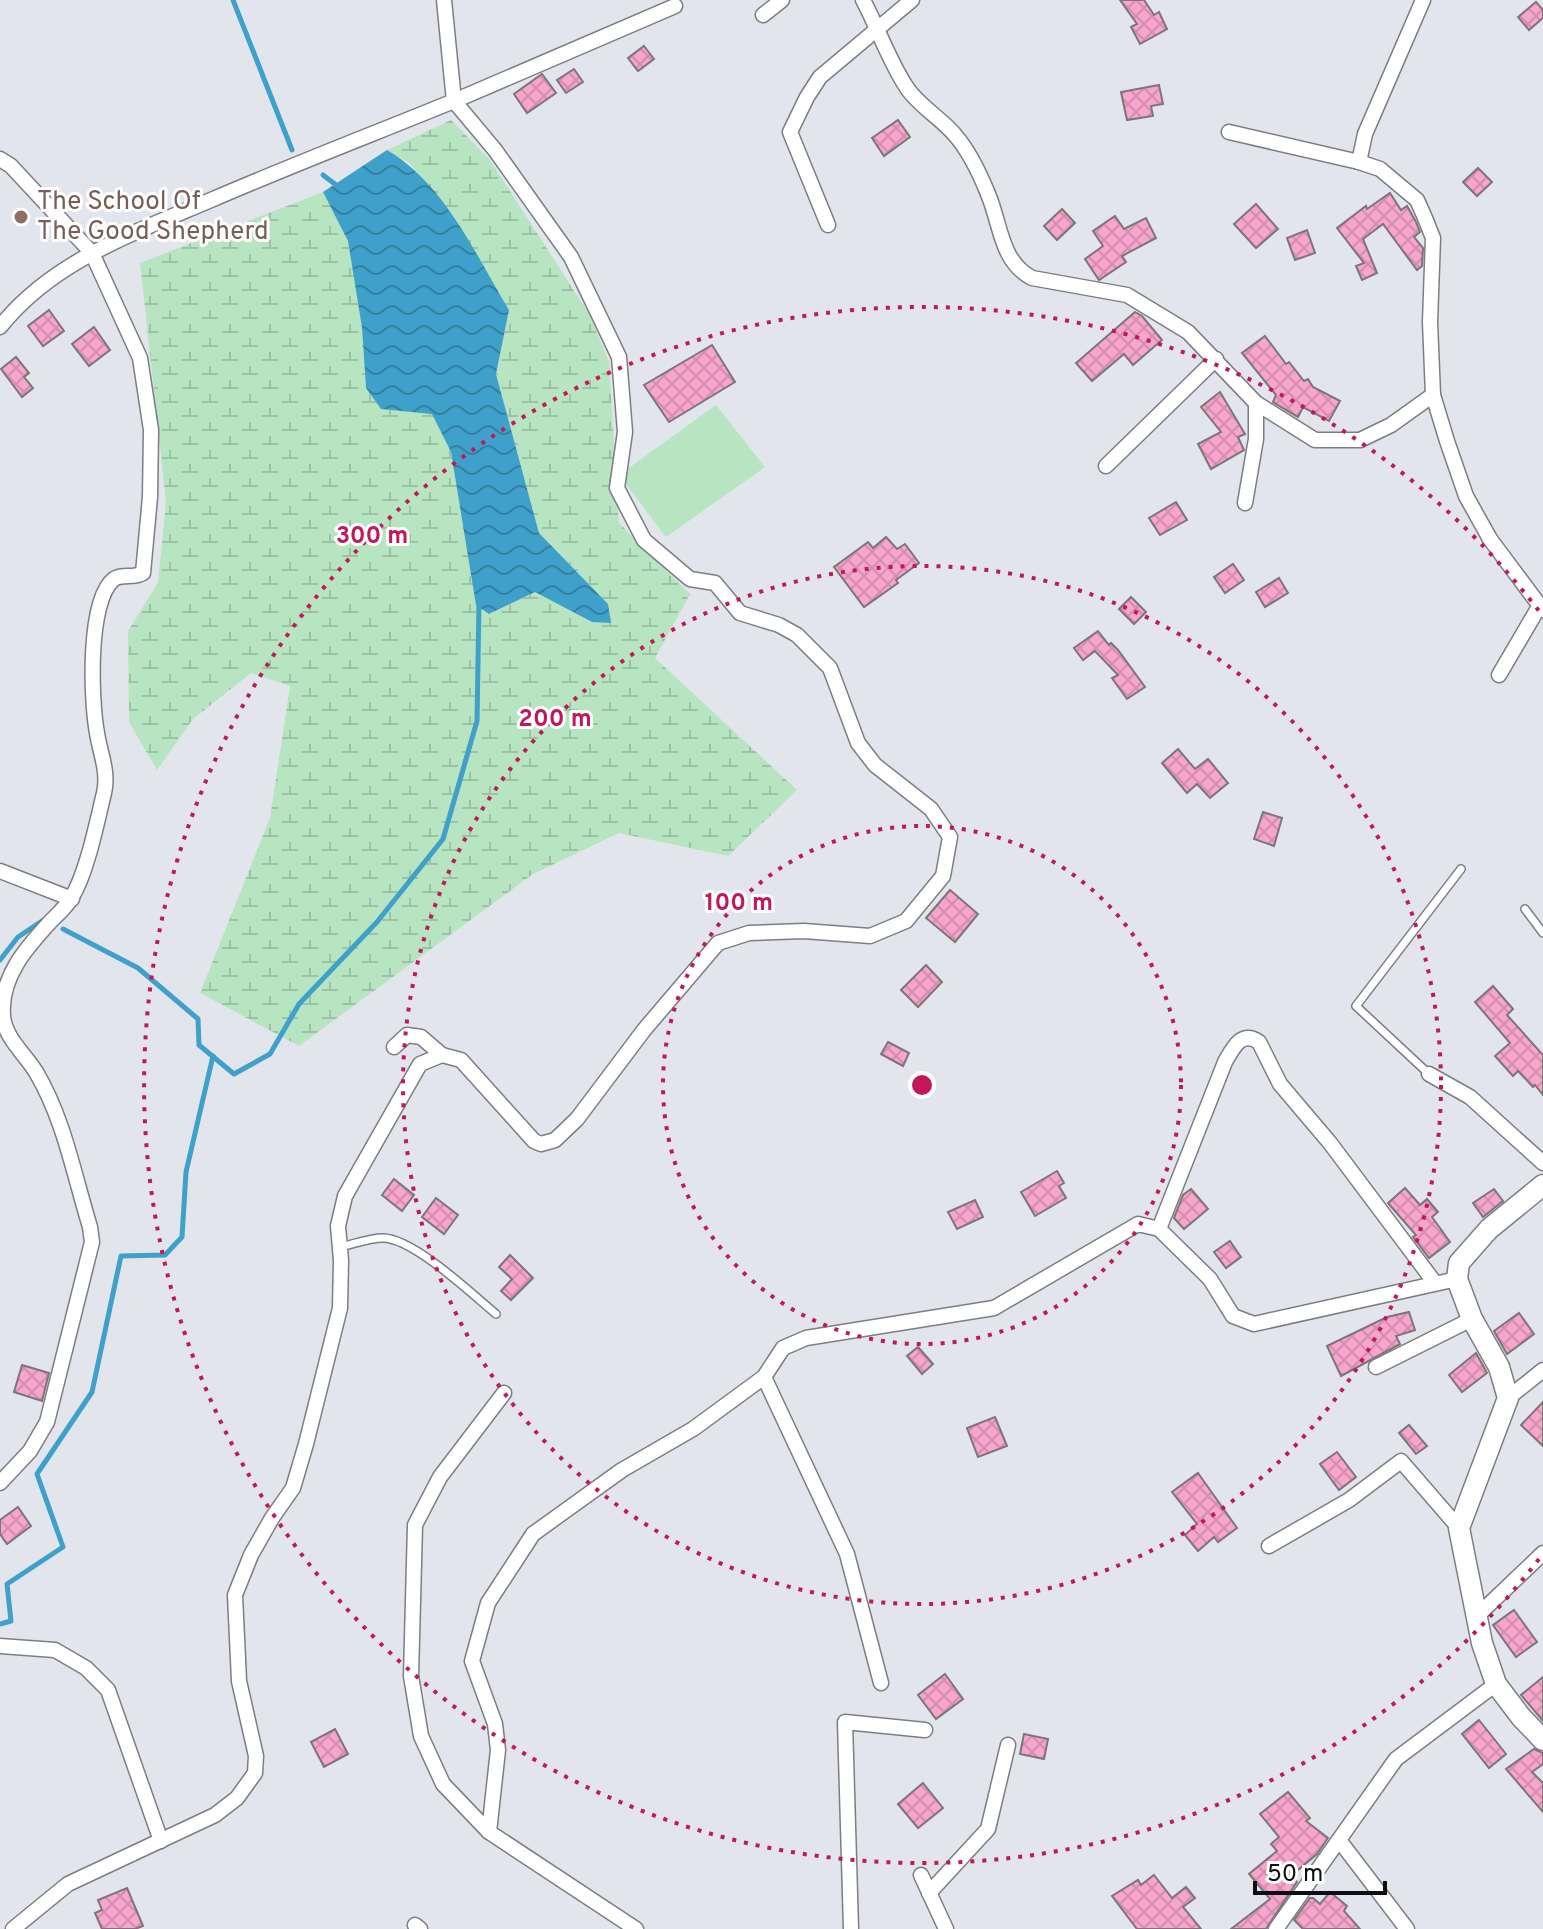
<svg xmlns="http://www.w3.org/2000/svg" width="1543" height="1929" viewBox="0 0 1543 1929" font-family="Overpass,sans-serif">
	<defs>
		<pattern id="wetland-marsh" width="20" height="14" patternUnits="userSpaceOnUse" patternTransform="scale(2)"><rect width="20" height="14" fill="#b7e4c1"/><path d="M1 5h8M5 5V1M11 12h8M15 12V8" fill="none" stroke="#9cc2a5"/></pattern>
		<pattern id="water-waves" width="16" height="10" patternUnits="userSpaceOnUse" patternTransform="scale(2)"><rect width="16" height="10" fill="#3fa0c9"/><path d="M0 5q4-4 8 0t8 0" fill="none" stroke="#3381a2"/></pattern>
		<pattern id="building-cross-hatch" width="8" height="8" patternUnits="userSpaceOnUse" patternTransform="scale(2)"><rect width="8" height="8" fill="#f7a5cc"/><path d="M0 0l8 8M0 8l8-8" fill="none" stroke="#d38dae"/></pattern>
	</defs>
	<rect width="100%" height="100%" fill="#e3e5ed"/>
	<path fill="#b7e4c1" d="M716 405 765 467 666 537 619 475Z"/>
	<path fill="url(#wetland-marsh)" d="M451 120 490 160 589 314 609 362 619 523 690 594 655 658 797 790 728 856 619 833 533 874 299 1046 200 993 270 818 290 686 251 673 193 719 157 770 129 722 128 631 158 583 166 502 140 263 323 192 348 241 362 328 366 388 381 409 432 413 451 452 477 605 490 614 535 592 592 622 608 604 539 533 496 374 509 310 411 164 387 150Z"/>
	<path fill="url(#water-waves)" d="M387 150C445 184 475 254 509 310L496 374 539 533 608 604 611 623 592 622 535 592 489 614 476 605 451 452 432 414 381 409 366 388 362 328 348 241 323 192Z"/>
	<g fill="none" stroke-linecap="round" stroke-linejoin="round">
		<g stroke="#3fa0c9" stroke-width="5">
			<path d="M233 0 292 150"/>
			<path d="M323 175 340 188"/>
			<path d="M63 929 138 968 198 1019 199 1045 234 1074 270 1054 299 1004 377 922 443 839 477 721 479 602"/>
			<path d="M0 960 18 937 42 921"/>
			<path d="M0 1624 11 1621 7 1584 63 1547 37 1474 92 1392 121 1256 165 1255 182 1237 186 1172 213 1056"/>
		</g>
	</g>
	<g fill="url(#building-cross-hatch)" stroke="#7d7578" stroke-width="2">
		<path d="M1120 0H1144L1154 15 1159 12 1167 29 1140 44 1131 27 1137 24Z"/>
		<path d="M1536 2 1543 10V18L1529 30 1518 17Z"/>
		<path d="M644 46 654 59 638 71 628 58Z"/>
		<path d="M574 69 583 82 566 93 557 80Z"/>
		<path d="M542 74 556 93 527 113 514 94Z"/>
		<path d="M1159 85 1163 104 1151 106 1153 116 1127 120 1121 92Z"/>
		<path d="M898 120 910 137 884 156 872 138Z"/>
		<path d="M1478 168 1492 182 1477 196 1463 182Z"/>
		<path d="M1390 193 1401 210 1407 206 1416 222 1420 232 1414 237 1423 248 1422 266 1417 270 1383 224 1363 239 1377 273 1362 280 1356 266 1364 263 1337 228 1366 206 1367 209Z"/>
		<path d="M1256 204 1278 229 1256 248 1234 224Z"/>
		<path d="M1062 209 1075 223 1057 240 1044 226Z"/>
		<path d="M1115 216 1124 229 1146 218 1156 238 1122 256 1126 262 1099 280 1085 259 1103 246 1093 231Z"/>
		<path d="M1307 230 1315 253 1295 260 1287 238Z"/>
		<path d="M49 310 64 331 43 346 28 326Z"/>
		<path d="M1135 312 1142 316 1162 340 1133 365 1124 354 1092 381 1076 363Z"/>
		<path d="M94 327 110 350 89 366 72 344Z"/>
		<path d="M1265 336 1286 364 1289 362 1304 381 1308 379 1313 387 1340 401 1329 421 1303 407 1298 417 1273 402 1276 395 1242 353Z"/>
		<path d="M712 345 735 382 669 422 644 385Z"/>
		<path d="M16 357 29 373 24 377 33 388 22 397 1 369Z"/>
		<path d="M1220 392 1245 434 1238 437 1244 450 1211 469 1198 444 1221 432 1201 407Z"/>
		<path d="M1176 502 1187 520 1160 535 1149 518Z"/>
		<path d="M886 537 897 549 905 544 919 563 896 580 898 583 864 607 834 567 868 542 873 548Z"/>
		<path d="M1233 564 1244 580 1225 593 1214 577Z"/>
		<path d="M1279 578 1288 593 1265 607 1256 592Z"/>
		<path d="M1131 597 1146 612 1134 624 1119 609Z"/>
		<path d="M1098 631 1109 645 1111 643 1118 650 1145 687 1127 699 1112 678 1118 675 1095 651 1083 660 1074 648Z"/>
		<path d="M1178 749 1195 769 1208 759 1228 783 1210 798 1197 784 1187 793 1162 763Z"/>
		<path d="M1263 812 1282 818 1274 846 1254 839Z"/>
		<path d="M950 890 978 914 955 942 926 918Z"/>
		<path d="M926 965 942 982 918 1007 901 990Z"/>
		<path d="M1493 986 1513 1009 1507 1015 1543 1055V1095L1535 1085 1533 1087 1518 1071 1513 1076 1495 1056 1510 1043 1475 1002Z"/>
		<path d="M888 1042 909 1053 903 1066 881 1054Z"/>
		<path d="M1057 1171 1064 1183 1059 1186 1066 1198 1035 1216 1021 1192Z"/>
		<path d="M394 1179 414 1195 402 1211 382 1195Z"/>
		<path d="M1405 1188 1420 1205 1427 1199 1438 1212 1432 1217 1450 1242 1429 1258 1413 1237 1416 1235 1388 1203Z"/>
		<path d="M1191 1189 1208 1209 1184 1229 1174 1218 1183 1195Z"/>
		<path d="M1494 1189 1503 1201 1483 1217 1473 1203Z"/>
		<path d="M436 1198 458 1215 444 1234 422 1217Z"/>
		<path d="M975 1200 983 1217 957 1229 948 1212Z"/>
		<path d="M1230 1241 1241 1257 1226 1268 1214 1252Z"/>
		<path d="M510 1255 533 1278 511 1300 501 1291 512 1279 499 1267Z"/>
		<path d="M1409 1312 1415 1330 1396 1336 1400 1344 1341 1376 1327 1346 1387 1317Z"/>
		<path d="M1519 1313 1534 1334 1507 1354 1494 1331Z"/>
		<path d="M918 1347 933 1364 922 1374 907 1356Z"/>
		<path d="M1476 1353 1487 1373 1462 1392 1449 1375Z"/>
		<path d="M22 1365 49 1373 42 1401 14 1392Z"/>
		<path d="M1543 1402V1446L1521 1425Z"/>
		<path d="M995 1417 1007 1446 978 1457 967 1428Z"/>
		<path d="M1409 1425 1427 1446 1416 1454 1399 1433Z"/>
		<path d="M1337 1452 1356 1477 1339 1490 1320 1464Z"/>
		<path d="M1198 1473 1237 1528 1218 1542 1214 1537 1198 1551 1185 1535 1197 1524 1172 1492Z"/>
		<path d="M18 1507 31 1526 7 1544 0 1534V1520Z"/>
		<path d="M1514 1610 1537 1642 1516 1657 1493 1625Z"/>
		<path d="M945 1674 963 1699 936 1719 918 1695Z"/>
		<path d="M1543 1677V1721L1521 1695Z"/>
		<path d="M1479 1720 1506 1754 1489 1768 1462 1734Z"/>
		<path d="M335 1729 348 1754 324 1767 311 1742Z"/>
		<path d="M1024 1734 1048 1739 1044 1759 1020 1754Z"/>
		<path d="M1534 1749 1543 1753V1764L1532 1772 1543 1783V1812L1506 1769Z"/>
		<path d="M923 1783 943 1808 918 1828 898 1804Z"/>
		<path d="M1288 1792 1310 1818 1306 1821 1328 1838 1317 1854 1291 1876 1297 1882 1266 1929H1231L1270 1899 1249 1874 1277 1851 1271 1844 1279 1837 1260 1814Z"/>
		<path d="M1154 1875 1172 1898 1186 1887 1195 1898 1183 1907 1201 1929H1137L1112 1896 1138 1880 1141 1885Z"/>
		<path d="M127 1888 143 1926 135 1929H102L95 1913 102 1910 98 1900Z"/>
		<path d="M1330 1892 1347 1906 1344 1911 1360 1929H1303L1294 1920 1310 1898H1313L1320 1904Z"/>
	</g>
	<g fill="none" stroke-linecap="round" stroke-linejoin="round">
		<g stroke="#7c7d85" stroke-width="10">
			<g id="lane">
				<path d="M1525 909 1543 933"/>
				<path d="M1429 1074 1356 1006 1461 869"/>
				<path d="M340 1247C354 1244 369 1238 383 1238 413 1238 472 1294 496 1314"/>
			</g>
		</g>
		<g stroke="#7c7d85" stroke-width="17">
			<g id="street">
				<path d="M863 0C878 28 889 61 907 88 919 106 941 118 955 135 969 151 980 174 988 194 1001 224 1000 261 1032 278L1127 295 1188 332 1256 403 1315 440H1360L1391 425 1433 395"/>
				<path d="M1423 0 1365 134 1359 162 1380 169 1417 200 1425 218 1433 238 1430 322 1433 395 1447 441 1466 496 1490 539 1543 610"/>
				<path d="M763 15 782 0"/>
				<path d="M1229 132 1359 162"/>
				<path d="M0 159 11 166 92 253 140 358 151 430 150 497 143 573C133 579 123 573 114 579 87 600 91 701 97 733 100 753 109 772 104 793 97 822 87 872 72 897 67 906 59 913 52 920 28 946 0 976 3 1015 4 1037 25 1054 36 1072 64 1119 74 1175 90 1227L92 1242 47 1422 30 1451 0 1483"/>
				<path d="M828 225 790 132 807 97 820 77 912 0"/>
				<path d="M0 327C52 261 136 232 211 200 292 165 373 134 454 101L444 0"/>
				<path d="M1106 466 1216 359"/>
				<path d="M1245 503 1256 439V403"/>
				<path d="M1499 675 1540 605"/>
				<path d="M0 871 72 899"/>
				<path d="M394 1047 407 1035 421 1037 442 1055"/>
				<path d="M1429 1074 1470 1097 1543 1163"/>
				<path d="M1159 1229 1225 1062C1233 1048 1241 1030 1259 1042L1280 1084 1330 1143 1435 1283"/>
				<path d="M1376 1367 1472 1319"/>
				<path d="M764 1377 847 1554 881 1683"/>
				<path d="M1508 1398 1543 1370"/>
				<path d="M1269 1546 1349 1500 1401 1461 1459 1528"/>
				<path d="M1476 1617 1543 1553"/>
				<path d="M0 1646 55 1650 86 1668 108 1690 161 1841"/>
				<path d="M489 1832 443 1784 421 1736 411 1676 415 1525 440 1477 504 1393"/>
				<path d="M1339 1840 1407 1929"/>
				<path d="M921 1875 946 1929"/>
				<path d="M929 1893 988 1829 1008 1745"/>
				<path d="M415 1925 420 1929"/>
				<path d="M13 1929 68 1884 215 1815 237 1798 255 1773 256 1756 239 1681 235 1595 251 1555 272 1518 293 1488 306 1444 340 1308 341 1260 338 1226 345 1196 420 1064 442 1055 461 1060 534 1141 541 1144 555 1140 577 1119 644 1030 718 943 749 933 804 931 870 936 906 921 943 876 950 837 931 809 875 765 858 743 830 668 797 635 779 625 740 613 715 583 690 579 644 540 617 488 625 432 619 357 571 257 495 150 454 101 675 6"/>
				<path d="M636 1929 489 1832 498 1750 495 1724 472 1661 488 1603 533 1534 622 1470 693 1429 764 1377 783 1348 806 1338 994 1308 1138 1224 1159 1229 1210 1279 1233 1316 1254 1324 1457 1279"/>
				<path d="M851 1929 845 1722 925 1730"/>
				<path d="M1276 1929 1396 1759 1496 1684"/>
			</g>
		</g>
		<g stroke="#7c7d85" stroke-width="23">
			<path id="secondary" d="M1543 1185 1489 1229 1459 1263 1457 1279 1472 1319 1499 1367 1508 1398 1459 1528 1482 1643 1496 1684 1521 1717 1543 1740"/>
		</g>
		<use href="#lane" stroke="#fff" stroke-width="7"/>
		<use href="#street" stroke="#fff" stroke-width="14"/>
		<use href="#secondary" stroke="#fff" stroke-width="20"/>
	</g>
	<g fill="none" stroke="#c2185b" stroke-width="4" stroke-dasharray="4 8">
		<circle cx="922" cy="1085" r="259"/>
		<circle cx="922" cy="1085" r="519"/>
		<path d="M1539 1559A778 778 0 1 1 1539 611"/>
	</g>
	<circle fill="#8d6e63" stroke="#fff" stroke-width="3" cx="21" cy="217" r="8"/>
	<g text-anchor="middle" dominant-baseline="central" stroke-width="6" stroke-linejoin="round" paint-order="stroke">
		<g font-size="26" fill="#785e54" stroke="#fff" text-anchor="start">
			<text x="37" y="202">The School Of<tspan x="37" dy="30">The Good Shepherd</tspan></text>
		</g>
	</g>
	<circle cx="922" cy="1085" r="12" fill="#c2185b" stroke="#fff" stroke-width="4"/>
	<g font-size="24" text-anchor="middle" font-weight="bold" fill="#c2185b" stroke="#fff" stroke-width="6" stroke-linejoin="round" paint-order="stroke">
		<text x="372" y="543">300 m</text>
		<text x="555" y="726">200 m</text>
		<text x="739" y="910">100 m</text>
	</g>
	<path d="M1255 1881v12h130v-12" fill="none" stroke="#0e0f11" stroke-width="4"/>
	<text x="1267" y="1881" font-size="24" fill="#0e0f11" stroke="#ffffff" stroke-width="6" paint-order="stroke">50 m</text>
</svg>
